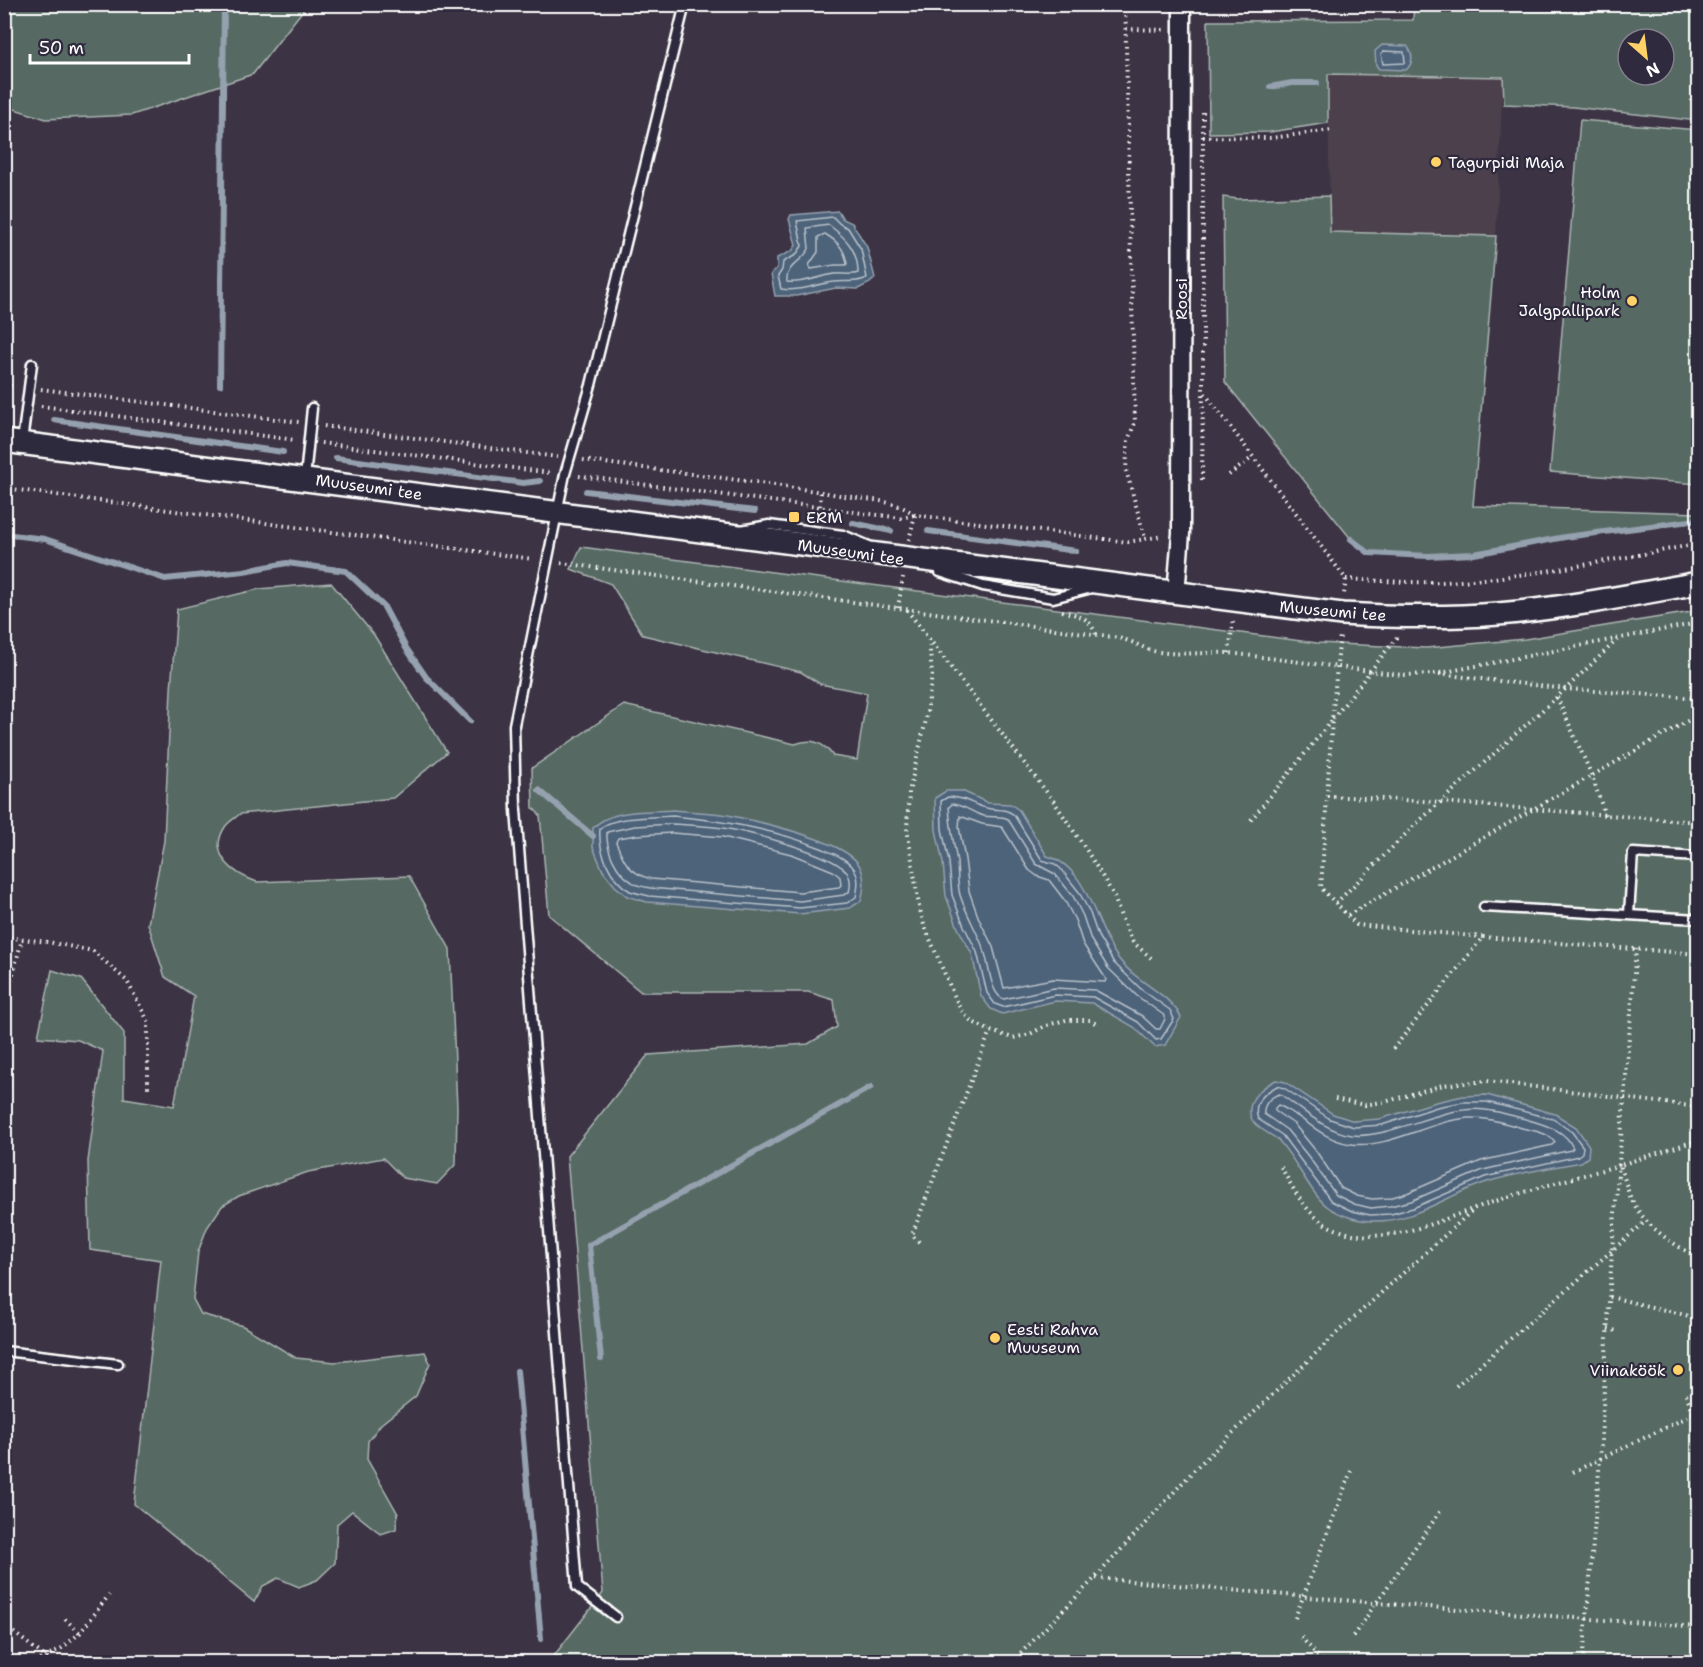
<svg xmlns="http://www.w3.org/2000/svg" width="1703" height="1667" viewBox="0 0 1703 1667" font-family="'Shantell Sans',sans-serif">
	<rect width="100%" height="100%" fill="#3c3444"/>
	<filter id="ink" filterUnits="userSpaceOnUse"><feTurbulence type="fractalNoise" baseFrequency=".0167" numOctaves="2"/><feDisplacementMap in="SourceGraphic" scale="12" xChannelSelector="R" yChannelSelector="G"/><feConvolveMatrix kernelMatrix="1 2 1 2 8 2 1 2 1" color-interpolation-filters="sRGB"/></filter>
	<g filter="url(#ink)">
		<path fill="#4c414c" d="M1328 74 1503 77 1496 236 1330 232Z"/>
		<g fill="#576a64" stroke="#abb4b2" stroke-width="1.5" fill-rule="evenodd">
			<path d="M1414 4 1698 5V121L1573 107 1504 104 1503 77 1328 74V123L1270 132 1209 133 1208 21 1413 20ZM1628 39H1664V75H1628Z"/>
			<path d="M4 5 5 4 307 5 253 74 132 115 46 119 5 106Z"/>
			<path d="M1580 120 1698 130V484L1550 472Z"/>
			<path d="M1329 196 1330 232 1496 236 1473 506 1698 513V520L1565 537 1474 554 1427 556 1369 553 1351 539 1225 382 1223 197 1238 199Z"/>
			<path d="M581 547 1317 643 1426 648 1525 639 1698 611V1662H549L603 1593 567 1156 648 1055 808 1044 837 1027 834 1000 808 992H641L549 915 540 815 533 808 532 768 624 705 795 744C812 738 823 742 833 756L857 760 867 693 820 684 801 672 643 635 611 584 571 569Z"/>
			<path d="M331 583 374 635 447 752 393 798 240 814C235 818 228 822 225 827 207 855 234 874 257 882L409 876 450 949 457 1107 456 1164 437 1184 403 1178 383 1158 308 1172 239 1196 222 1206 207 1228 198 1252 193 1299 201 1314 243 1326 296 1358 335 1362 425 1352 430 1363 416 1396 381 1424 368 1441 367 1459 398 1514 396 1529 381 1534 352 1511 337 1524 335 1563 317 1580 299 1587 278 1578 263 1586 254 1602 134 1504 161 1260 90 1250 88 1161 103 1051 78 1040 38 1037 52 970 81 979 124 1033V1098L174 1106 194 996 165 977 148 924 164 841 171 690 177 609 259 589Z"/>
		</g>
		<g fill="#4e637a" stroke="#95a1af" stroke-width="1.5">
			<path d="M1382 45 1407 46C1413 53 1414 63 1406 70L1379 69 1376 65 1375 51Z"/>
			<path d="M838 211 843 219 852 223 867 247 875 278 870 283 858 289 836 288 796 296H775L771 274 777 268V258L792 251 796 245 789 219 791 215Z"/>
			<path d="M946 791H962L988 803 1010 804 1019 810 1047 856C1089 867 1095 927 1118 958 1135 982 1168 992 1181 1017L1165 1045 1155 1047 1134 1027 1092 1003 1055 1001 1002 1014 991 1009 981 996 972 954 958 928 946 896 943 863 936 830 935 798Z"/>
			<path d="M673 810C691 812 710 812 728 815 756 821 846 841 859 865 866 877 864 889 861 901L850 908 800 914 647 902 627 896 615 886 603 871 593 847V828C611 808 648 812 673 810Z"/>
			<path d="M1276 1080 1285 1082 1333 1114 1354 1121 1380 1119 1436 1102 1463 1096 1487 1095 1555 1114 1576 1127 1589 1146 1588 1157 1581 1162C1550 1168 1517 1173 1487 1182 1448 1194 1414 1223 1371 1221 1358 1221 1339 1215 1328 1207 1312 1196 1295 1158 1279 1141 1270 1132 1252 1128 1250 1114 1248 1097 1263 1087 1276 1080Z"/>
		</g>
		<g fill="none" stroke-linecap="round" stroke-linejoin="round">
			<g stroke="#b8c1ca" stroke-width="1.5">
				<path d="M1384 51 1404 52 1405 63 1383 64 1381 54Z"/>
				<path d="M833 217 840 224 848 228 861 249 867 278C855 284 847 280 834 282 816 284 799 292 781 289L778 276 782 270 783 262 796 255 802 246 797 221Z"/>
				<path d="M829 225C846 238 858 250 858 273 851 276 843 273 835 274 819 276 803 284 787 282 785 266 802 262 809 249L807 228Z"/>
				<path d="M825 234C837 241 845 249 847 264L845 265H835L811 269 809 265 818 252V237Z"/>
				<path d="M948 797C965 797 971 804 986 808 997 811 1005 807 1014 815L1042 860 1055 864 1061 869 1079 892 1090 913 1098 936 1114 963 1142 990 1170 1010 1174 1019 1161 1039 1156 1040 1138 1022 1093 997 1055 995 1003 1007 995 1004 987 993 977 952 964 926 952 895 949 862 942 829 941 801Z"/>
				<path d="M952 804C964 805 973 813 984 816 993 818 1001 815 1008 819L1036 864 1055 874 1073 896 1083 916 1091 940 1108 968 1137 996 1165 1016V1019L1160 1029H1156L1142 1016 1095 990 1054 988 1004 999C990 995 989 963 984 950 977 931 966 914 960 895 957 884 958 873 957 862 954 844 950 826 949 807Z"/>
				<path d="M673 816C724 821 773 829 821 848 832 853 844 857 852 866 860 875 858 887 856 897L847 903 800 908 649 896C643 894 635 893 630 891 610 880 598 851 600 829 612 816 654 817 673 816Z"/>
				<path d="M960 816 982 824 1002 827 1029 870 1037 876 1049 880 1065 901 1075 920 1083 944 1106 979 1105 982 1053 979 1004 988 993 947 979 919 969 891 965 859 959 827Z"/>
				<path d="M673 824C690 825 707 826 723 828 747 832 838 854 848 874 851 880 851 885 849 892L844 895 800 901 650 888C644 887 637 886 632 882 616 872 606 851 607 832L635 826Z"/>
				<path d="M672 833 723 837 791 854 833 871 840 877 841 885 839 887 800 892 651 879C629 873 624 862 616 842L618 838 637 835Z"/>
				<path d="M1277 1086 1284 1088 1330 1119 1354 1127 1382 1125 1437 1107 1463 1102H1487L1553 1119 1572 1132 1583 1147 1582 1153 1578 1156 1485 1177 1413 1208 1391 1214 1370 1215 1352 1211 1331 1201 1282 1135 1258 1119C1252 1104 1264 1093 1277 1086Z"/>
				<path d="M1280 1094C1302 1109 1325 1131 1352 1135 1386 1139 1429 1113 1464 1110 1488 1107 1510 1115 1532 1121 1548 1126 1566 1131 1573 1148L1571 1150 1483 1170 1411 1201 1390 1206 1371 1208 1354 1204 1336 1195 1308 1156 1287 1130 1264 1114C1263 1104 1271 1096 1280 1094Z"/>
				<path d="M1278 1105C1304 1116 1321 1140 1351 1144 1389 1149 1429 1121 1468 1118 1487 1117 1504 1123 1522 1128 1533 1131 1548 1132 1555 1142L1552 1145 1481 1161 1407 1193 1389 1198 1372 1199 1357 1196 1341 1188 1316 1151 1294 1124 1275 1111V1108Z"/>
			</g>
			<g stroke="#95a1af" stroke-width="6">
				<path d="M1270 87 1292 83H1317"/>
				<path d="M220 385 224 4"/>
				<path d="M54 420 283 452"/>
				<path d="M336 458 523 483 540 481"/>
				<path d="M586 491 755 511"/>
				<path d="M853 523 891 531"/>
				<path d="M928 531 1076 551"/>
				<path d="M4 534 45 539 165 579 244 571 287 563 346 571 384 607 406 648 426 677 470 721"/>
				<path d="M1351 539 1369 553 1427 556 1474 554 1565 537 1698 520"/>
				<path d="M539 790 593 836"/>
				<path d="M601 1359 589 1245 871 1087"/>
				<path d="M517 1371 541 1639"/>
			</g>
			<g stroke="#fff" stroke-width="13">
				<g id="service">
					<path d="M22 442 32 364"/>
					<path d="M305 478 312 408"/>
					<path d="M741 530 769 525 843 535 869 546"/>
					<path d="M940 572 983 586 1053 598 1088 589"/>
					<path d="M1484 907 1698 919"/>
					<path d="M1629 914 1633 853 1698 857"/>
					<path d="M4 1351 118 1364"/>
					<path d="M616 1617 577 1587 516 810 514 725 565 474 591 385 685 4"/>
					<path d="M4 1656 9 1662"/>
				</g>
			</g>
			<g stroke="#fff" stroke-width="21">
				<path id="minor" d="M1176 594 1181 533 1182 4"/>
			</g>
			<g stroke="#fff" stroke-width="26">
				<path id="tertiary" d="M4 441C451 497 896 560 1342 614 1394 617 1446 618 1498 614 1566 608 1632 595 1698 583"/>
			</g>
			<g stroke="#fff" stroke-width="4" stroke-dasharray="1.5 4.5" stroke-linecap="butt">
				<path d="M1125 4 1135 423 1128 440 1126 470 1145 538"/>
				<path d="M1126 29 1164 30"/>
				<path d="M1203 112V391L1346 579 1344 594"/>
				<path d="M1203 137 1271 138 1332 130"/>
				<path d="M4 385 16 386"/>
				<path d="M41 389 299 422"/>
				<path d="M41 406 295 440"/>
				<path d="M324 426 557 457"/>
				<path d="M321 443 551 473"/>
				<path d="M583 460C670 472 758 481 845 496 868 500 897 500 915 515"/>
				<path d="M1229 475 1253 457"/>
				<path d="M579 476 901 518 914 515"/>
				<path d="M1202 480 1203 391"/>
				<path d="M4 488 533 559"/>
				<path d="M819 518 821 492"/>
				<path d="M909 540 915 515 1128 542 1162 536"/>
				<path d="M561 563 1107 636C1113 637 1120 638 1126 640 1136 643 1143 648 1153 651 1178 656 1203 652 1229 653L1402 675 1435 674 1698 623"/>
				<path d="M1346 579C1384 581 1423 584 1461 581 1541 575 1620 558 1698 544"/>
				<path d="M898 608 903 577"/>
				<path d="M907 610 1055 803 1087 851 1113 894 1123 922 1133 942 1151 958"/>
				<path d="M1062 611C1080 616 1088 616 1096 634"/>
				<path d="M929 639 932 675 926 720 909 792 907 828 919 906 924 925 952 991 961 1010 971 1021 990 1031 1013 1038 1030 1034 1047 1025 1066 1020H1090L1098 1025"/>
				<path d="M1229 653 1233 621"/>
				<path d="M1439 674 1566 689 1698 698"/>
				<path d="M1557 697 1592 776 1605 815"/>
				<path d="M1327 796 1441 802 1698 822"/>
				<path d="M1251 820 1332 720 1340 634"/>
				<path d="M1336 903 1416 824 1557 697 1618 639"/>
				<path d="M1348 915 1698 715"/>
				<path d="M4 937 48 942 93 951 127 981 148 1021V1090"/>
				<path d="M1483 937 1698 954"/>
				<path d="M4 1009 22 939"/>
				<path d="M1393 1049 1483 937 1357 925 1321 888 1332 720 1397 637"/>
				<path d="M4 1051C15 1071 6 1106 4 1129"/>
				<path d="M1335 1099 1365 1105 1388 1101 1443 1085 1487 1081 1698 1107"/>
				<path d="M1698 1140 1620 1165C1624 1175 1626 1186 1630 1196 1643 1226 1672 1243 1698 1258"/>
				<path d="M1281 1167C1294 1190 1307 1217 1333 1228 1385 1251 1444 1217 1493 1202 1535 1188 1578 1177 1620 1165"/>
				<path d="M919 1242 912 1235 990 1031"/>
				<path d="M1610 1297 1698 1318"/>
				<path d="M1608 1329 1617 1331"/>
				<path d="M1456 1386 1646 1221"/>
				<path d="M1686 1394 1698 1424"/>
				<path d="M1573 1472 1698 1412"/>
				<path d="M1096 1578 1376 1603 1698 1627"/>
				<path d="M1295 1618 1351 1471"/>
				<path d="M65 1619 80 1633"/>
				<path d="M4 1625 52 1662"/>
				<path d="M1353 1636 1442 1509"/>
				<path d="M1301 1637 1323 1662"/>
				<path d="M34 1662 62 1648 80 1633 109 1595"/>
				<path d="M1012 1662 1095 1578 1196 1468 1338 1332 1475 1208"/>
				<path d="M1583 1662 1600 1459 1612 1251 1636 949"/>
			</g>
			<use href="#service" stroke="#2f2a3d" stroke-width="8"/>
			<use href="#minor" stroke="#2f2a3d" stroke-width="16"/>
			<use href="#tertiary" stroke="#2f2a3d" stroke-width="21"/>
		</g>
	</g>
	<g fill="#ffd166" stroke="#2f2a3d" stroke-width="2">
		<circle cx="1436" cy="162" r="6"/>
		<circle cx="1632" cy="301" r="6"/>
		<rect x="788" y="511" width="12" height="12" rx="3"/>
		<circle cx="995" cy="1338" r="6"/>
		<circle cx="1678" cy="1370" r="6"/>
	</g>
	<g text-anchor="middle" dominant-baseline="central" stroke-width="4.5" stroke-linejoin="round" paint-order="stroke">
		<g font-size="16" fill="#fff" stroke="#2f2a3d" text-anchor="start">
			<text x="1448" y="162">Tagurpidi Maja</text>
			<text x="1620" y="292" text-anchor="end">Holm<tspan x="1620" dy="18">Jalgpallipark</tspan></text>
			<text x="806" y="517">ERM</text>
			<text x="1007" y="1329">Eesti Rahva<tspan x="1007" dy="18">Muuseum</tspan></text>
			<text x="1666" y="1370" text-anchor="end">Viinaköök</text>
		</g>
		<g font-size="16" fill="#fff" stroke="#2f2a3d">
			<text transform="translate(1181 299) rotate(-90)">Roosi</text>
			<text transform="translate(369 487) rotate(8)">Muuseumi tee</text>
			<text transform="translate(851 552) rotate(8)">Muuseumi tee</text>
			<text transform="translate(1333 611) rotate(5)">Muuseumi tee</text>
		</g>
	</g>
	<rect width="1703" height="1667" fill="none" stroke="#2f2a3d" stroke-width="24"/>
	<rect x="12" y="12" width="1679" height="1643" fill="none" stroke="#fff" stroke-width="2" filter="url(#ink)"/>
	<g transform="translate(1646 57) rotate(152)"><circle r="28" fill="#2f2a3d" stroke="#827f8b" stroke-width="1.5"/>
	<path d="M0-4.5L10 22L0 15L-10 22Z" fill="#ffd166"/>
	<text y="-9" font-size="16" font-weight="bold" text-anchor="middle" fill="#ffffff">N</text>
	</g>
	<path d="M30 54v9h159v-9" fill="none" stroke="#ffffff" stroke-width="3"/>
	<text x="39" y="54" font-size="18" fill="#ffffff" stroke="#2f2a3d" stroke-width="4.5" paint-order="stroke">50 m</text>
</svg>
